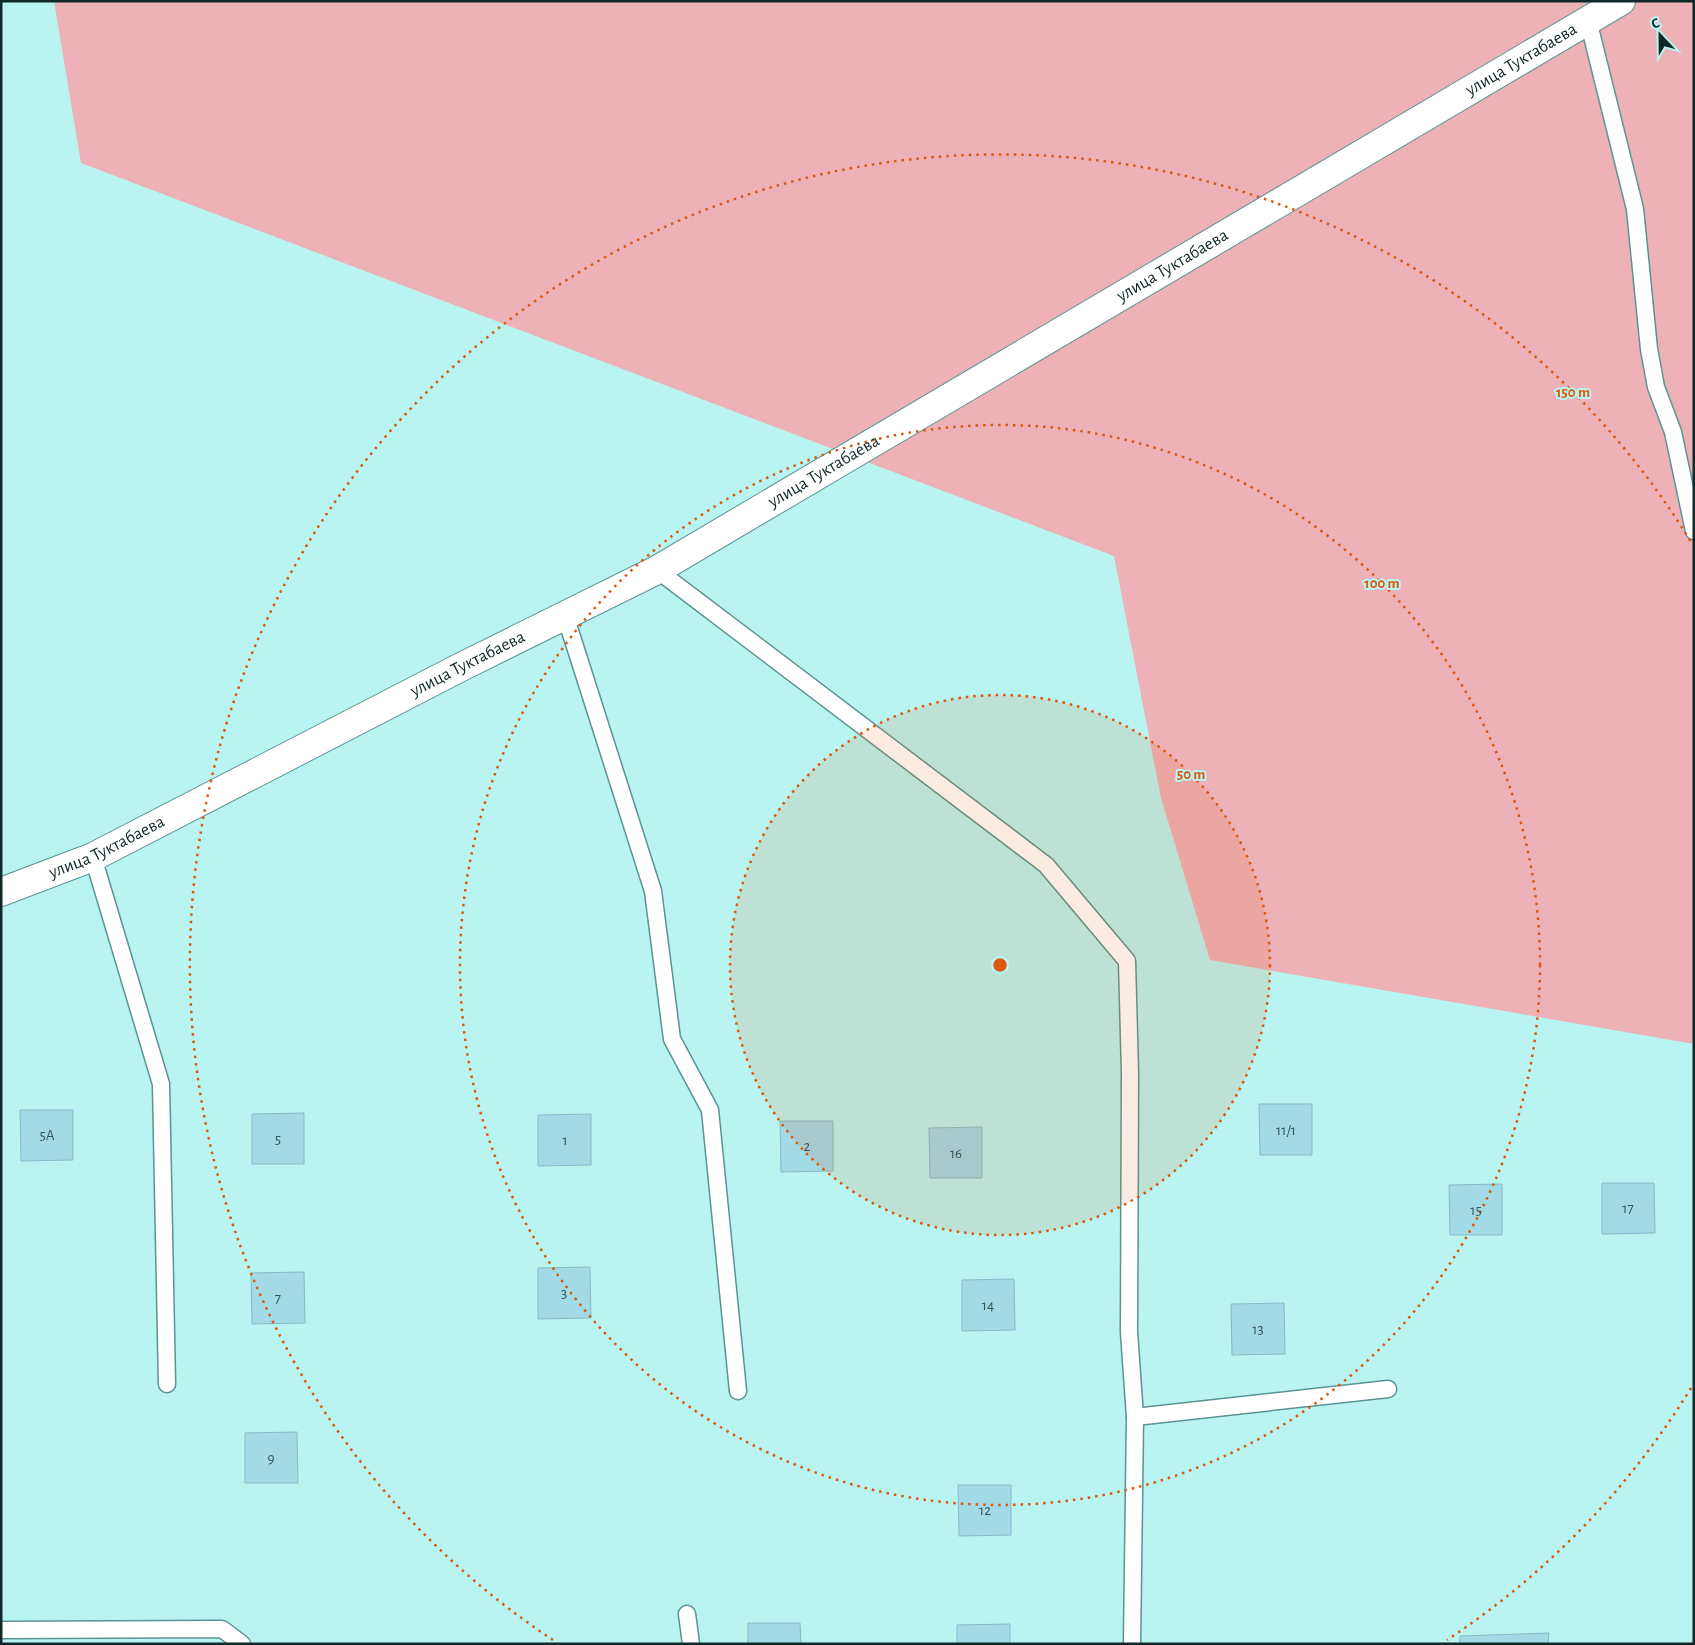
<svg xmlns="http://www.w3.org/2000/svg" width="1695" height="1645" viewBox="0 0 1695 1645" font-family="'Alegreya Sans',sans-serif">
	<rect width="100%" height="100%" fill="#b9f4f1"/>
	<path fill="#edb1b7" d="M54 1H1694V1044L1210 960 1161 798 1114 556 81 163Z"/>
	<g fill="#a2dae6" stroke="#84bbc7">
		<path d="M1259 1104H1312V1155H1260Z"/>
		<path d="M20 1110H73V1160L21 1161Z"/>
		<path d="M304 1113V1164H252V1114Z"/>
		<path d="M591 1114V1165L538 1166V1115Z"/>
		<path d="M780 1121H833V1171L781 1172Z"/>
		<path d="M982 1127V1178H930L929 1128Z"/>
		<path d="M1602 1183H1654L1655 1233 1602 1234Z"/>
		<path d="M1502 1184V1235H1450L1449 1185Z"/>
		<path d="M590 1267 591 1318 538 1319V1268Z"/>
		<path d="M304 1272 305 1323 252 1324 251 1273Z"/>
		<path d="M1014 1279 1015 1330 962 1331V1280Z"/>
		<path d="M1284 1303 1285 1354 1232 1355 1231 1304Z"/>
		<path d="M297 1432 298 1483H245V1433Z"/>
		<path d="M958 1485H1011V1535L959 1536Z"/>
		<path d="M748 1623H800L801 1644H748Z"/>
		<path d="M1010 1624V1644H957V1625Z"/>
		<path d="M1549 1633 1548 1644H1460V1636Z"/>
	</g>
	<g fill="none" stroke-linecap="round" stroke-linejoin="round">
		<g stroke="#5b9492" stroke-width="19">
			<g id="service">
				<path d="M1588 20 1635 209 1649 349 1656 387 1673 432 1694 531"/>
				<path d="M657 570 1046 865 1127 961 1130 1073 1129 1332 1135 1417 1132 1644"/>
				<path d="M565 615 653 891 672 1039 710 1110 738 1391"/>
				<path d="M93 857 161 1084 167 1384"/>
				<path d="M1135 1417 1388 1389"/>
				<path d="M687 1614 691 1644"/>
				<path d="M1 1630 222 1629 242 1644"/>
			</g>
		</g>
		<g stroke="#5b9492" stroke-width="30">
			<g id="minor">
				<path id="s1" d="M1 892 93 857 461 667 657 570 1621 1"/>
			</g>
		</g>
		<use href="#service" stroke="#fff" stroke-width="16"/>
		<use href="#minor" stroke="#fff" stroke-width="28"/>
	</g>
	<circle cx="1000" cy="965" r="270" fill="#dd570d" fill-opacity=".12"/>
	<g fill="none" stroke="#dd570d" stroke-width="2.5" stroke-dasharray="2.5 5">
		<circle cx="1000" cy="965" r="270"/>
		<circle cx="1000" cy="965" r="540"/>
		<path d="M1691 1388A810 810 0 0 1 1447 1640M553 1640A810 810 0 1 1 1691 542"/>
	</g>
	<g text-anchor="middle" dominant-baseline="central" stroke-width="4" stroke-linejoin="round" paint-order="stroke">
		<g font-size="15" fill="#355458">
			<text x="1286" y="1130">11/1</text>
			<text x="47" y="1135">5А</text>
			<text x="278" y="1139">5</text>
			<text x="565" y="1140">1</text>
			<text x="807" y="1146">2</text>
			<text x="956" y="1153">16</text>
			<text x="1628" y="1208">17</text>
			<text x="1476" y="1210">15</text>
			<text x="564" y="1293">3</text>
			<text x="278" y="1298">7</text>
			<text x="988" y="1305">14</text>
			<text x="1258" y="1329">13</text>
			<text x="271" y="1458">9</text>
			<text x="985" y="1510">12</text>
		</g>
		<g font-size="18" fill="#112828" stroke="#b9f4f1">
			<text stroke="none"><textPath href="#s1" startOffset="1735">улица Туктабаева</textPath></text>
			<text stroke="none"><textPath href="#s1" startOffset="1330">улица Туктабаева</textPath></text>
			<text stroke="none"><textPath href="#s1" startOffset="925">улица Туктабаева</textPath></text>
			<text stroke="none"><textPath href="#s1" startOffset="520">улица Туктабаева</textPath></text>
			<text stroke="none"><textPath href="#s1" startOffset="115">улица Туктабаева</textPath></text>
		</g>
	</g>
	<circle cx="1000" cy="965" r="8" fill="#dd570d" stroke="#b9f4f1" stroke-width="2.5"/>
	<g font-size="15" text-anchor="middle" font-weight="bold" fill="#dd570d" stroke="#b9f4f1" stroke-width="4" stroke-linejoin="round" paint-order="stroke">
		<text x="1573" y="397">150 m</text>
		<text x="1382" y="588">100 m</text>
		<text x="1191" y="779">50 m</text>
	</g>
	<rect width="1695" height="1645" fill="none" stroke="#112828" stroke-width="5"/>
	<g transform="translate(1660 35) rotate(338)" stroke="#b9f4f1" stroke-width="4" paint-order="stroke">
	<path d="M0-4L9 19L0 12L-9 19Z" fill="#112828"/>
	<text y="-8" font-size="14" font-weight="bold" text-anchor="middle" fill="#112828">С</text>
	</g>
</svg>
